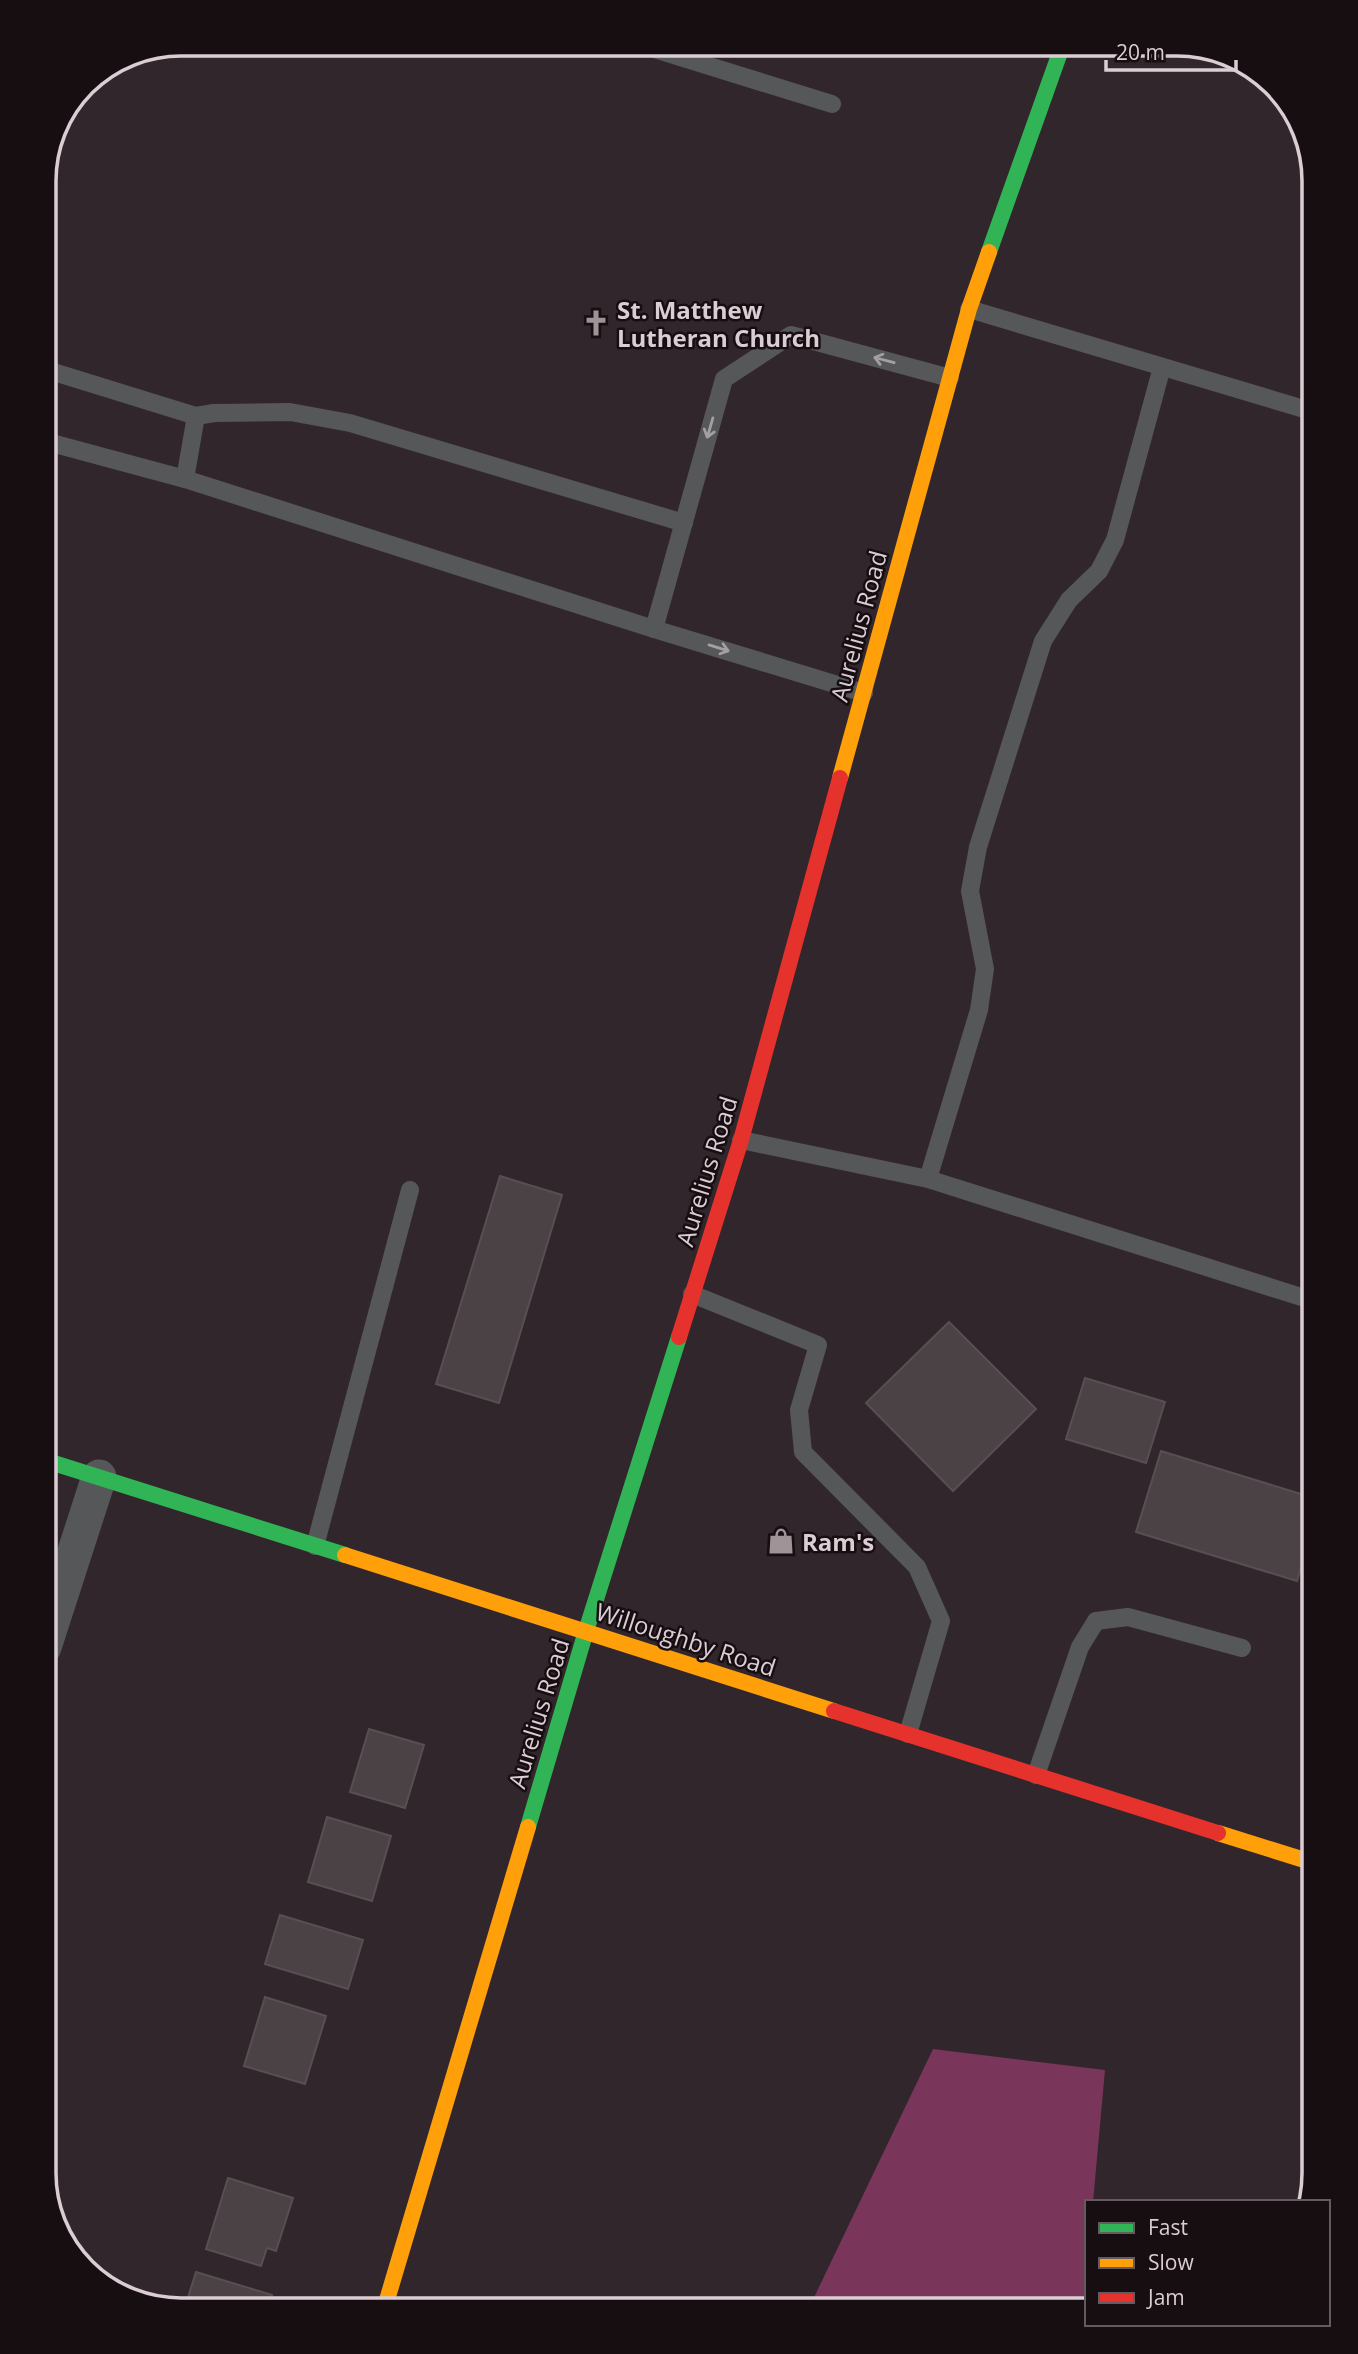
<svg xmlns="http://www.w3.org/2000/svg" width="1358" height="2354" viewBox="0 0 1358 2354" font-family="'Open Sans',sans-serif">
	<rect width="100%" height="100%" fill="#31262b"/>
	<path fill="#79365a" d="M933 2049 1105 2070 1093 2202H1087V2310H808Z"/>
	<g fill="#4b4246" stroke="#584f53" stroke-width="2">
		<path d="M770 44H806L803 54Z"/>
		<path d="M500 1176 562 1195 499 1403 436 1384Z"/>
		<path d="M949 1322 1036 1409 953 1491 866 1403Z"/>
		<path d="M1085 1378 1165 1402 1146 1463 1066 1439Z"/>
		<path d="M1161 1451 1314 1498V1524L1297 1581 1136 1532Z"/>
		<path d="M369 1729 424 1745 405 1808 350 1792Z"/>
		<path d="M327 1817 391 1836 372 1901 308 1882Z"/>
		<path d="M280 1915 363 1940 348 1989 265 1964Z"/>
		<path d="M265 1997 326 2016 305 2084 244 2066Z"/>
		<path d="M228 2178 293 2198 276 2251 267 2248 261 2266 206 2249Z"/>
		<path d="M196 2272 272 2295 268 2310H184Z"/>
	</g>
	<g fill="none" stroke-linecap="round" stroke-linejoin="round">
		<g stroke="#565758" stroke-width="18">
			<path d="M638 44 832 104"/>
			<path d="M969 309 1314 412"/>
			<path d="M44 369 196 416"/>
			<path d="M44 441 185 479"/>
			<path d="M684 523 350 423 290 412 214 413 196 416 185 479 654 629 864 693"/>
			<path d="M654 629 724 379 791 335 950 378"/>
			<path d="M741 1140 928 1179 1314 1301"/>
			<path d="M928 1179 979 1010 985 969 970 891 978 847 1043 641 1069 600 1099 571 1115 540 1162 367"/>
			<path d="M692 1294 818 1345 799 1410 803 1452 917 1567 941 1621 908 1734"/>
			<path d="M315 1546 410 1190"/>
			<path d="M1036 1775 1080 1647 1096 1621 1128 1617 1242 1648"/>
		</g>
		<path stroke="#565758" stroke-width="35" d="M44 1647 99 1477"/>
		<g stroke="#30b455" stroke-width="16">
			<path d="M989 252 1063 44"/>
			<path d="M44 1460 345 1555"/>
			<path d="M528 1827 586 1631 679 1337"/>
		</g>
		<g stroke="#ff9f0a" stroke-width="16">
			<path d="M840 778 969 309 989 252"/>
			<path d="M345 1555 834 1711"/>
			<path d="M1218 1833 1314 1863"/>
			<path d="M384 2310 528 1827"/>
		</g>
		<g stroke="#e5322d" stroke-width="16">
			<path d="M679 1337 741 1140 840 778"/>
			<path d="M834 1711 1218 1833"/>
		</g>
	</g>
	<defs><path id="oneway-shaft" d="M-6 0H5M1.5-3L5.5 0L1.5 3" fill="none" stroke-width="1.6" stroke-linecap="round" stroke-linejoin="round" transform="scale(1.75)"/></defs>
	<g stroke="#a59ea2">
		<use href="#oneway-shaft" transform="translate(884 360) rotate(-165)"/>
		<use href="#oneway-shaft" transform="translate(710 428) rotate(106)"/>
		<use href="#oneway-shaft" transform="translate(719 648) rotate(17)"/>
	</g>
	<defs>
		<g id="church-bare" transform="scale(2.1)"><path d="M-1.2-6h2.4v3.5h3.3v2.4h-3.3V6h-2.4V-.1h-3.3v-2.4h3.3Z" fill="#9f9398" stroke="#170e12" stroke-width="2.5" paint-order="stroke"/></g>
		<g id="shop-bare" transform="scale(2.1)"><path d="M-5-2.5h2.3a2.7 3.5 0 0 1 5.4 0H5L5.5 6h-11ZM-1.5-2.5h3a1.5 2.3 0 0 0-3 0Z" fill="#9f9398" stroke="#170e12" stroke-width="2.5" paint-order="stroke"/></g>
	</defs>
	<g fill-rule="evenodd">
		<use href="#church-bare" x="596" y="323"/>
		<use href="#shop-bare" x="781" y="1541"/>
	</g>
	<g text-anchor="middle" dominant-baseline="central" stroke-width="5" stroke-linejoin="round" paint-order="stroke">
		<g font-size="24" font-weight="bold" fill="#dacdd3" stroke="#170e12" text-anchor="start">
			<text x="617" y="309">St. Matthew<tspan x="617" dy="28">Lutheran Church</tspan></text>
			<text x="802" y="1541">Ram's</text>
		</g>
		<g font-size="24" fill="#dacdd3" stroke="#170e12">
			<text transform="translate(858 626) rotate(-75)">Aurelius Road</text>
			<text transform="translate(706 1171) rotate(-73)">Aurelius Road</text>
			<text transform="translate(686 1639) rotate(18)">Willoughby Road</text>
			<text transform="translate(538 1713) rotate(-73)">Aurelius Road</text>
		</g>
	</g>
	<path d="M0 0H1358V2354H0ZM181 56H1177A125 125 0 0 1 1302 181V2173A125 125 0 0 1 1177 2298H181A125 125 0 0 1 56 2173V181A125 125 0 0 1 181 56Z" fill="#170e12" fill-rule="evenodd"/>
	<path fill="none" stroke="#dacdd3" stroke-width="3.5" d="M181 56H1177A125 125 0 0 1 1302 181V2173A125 125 0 0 1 1177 2298H181A125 125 0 0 1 56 2173V181A125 125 0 0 1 181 56Z"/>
	<rect x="1085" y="2200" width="245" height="126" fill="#170e12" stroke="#655a5f" stroke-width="2"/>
	<rect x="1099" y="2223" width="35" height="10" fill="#30b455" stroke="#655a5f" stroke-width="2"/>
	<text x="1148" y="2235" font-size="21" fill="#dacdd3">Fast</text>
	<rect x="1099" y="2258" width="35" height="10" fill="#ff9f0a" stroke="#655a5f" stroke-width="2"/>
	<text x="1148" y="2270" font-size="21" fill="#dacdd3">Slow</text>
	<rect x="1099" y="2293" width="35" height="10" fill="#e5322d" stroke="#655a5f" stroke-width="2"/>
	<text x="1148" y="2305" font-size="21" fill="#dacdd3">Jam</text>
	<path d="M1106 60v10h130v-10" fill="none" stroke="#dacdd3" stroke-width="3.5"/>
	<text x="1116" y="60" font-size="21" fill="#dacdd3" stroke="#170e12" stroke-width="5" paint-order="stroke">20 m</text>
</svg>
